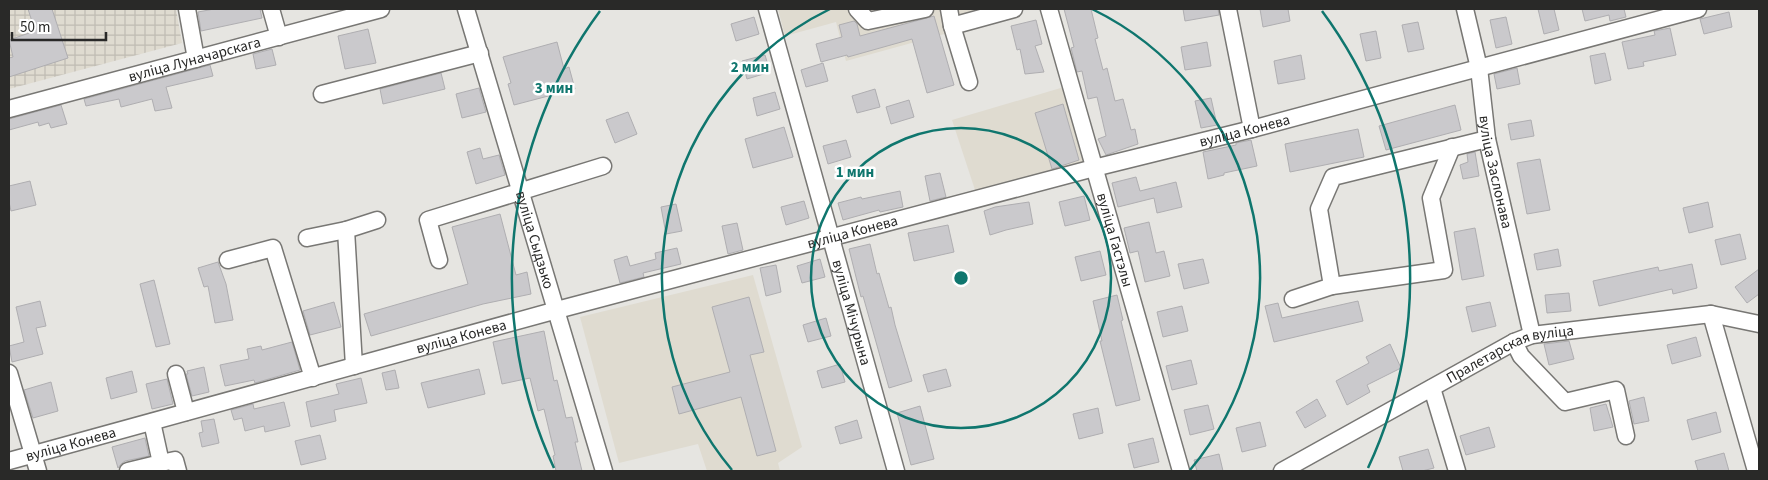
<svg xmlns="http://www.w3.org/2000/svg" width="1768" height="480" viewBox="0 0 1768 480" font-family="'Source Sans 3',sans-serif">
	<defs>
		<pattern id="industrial-grid" width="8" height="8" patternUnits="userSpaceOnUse" patternTransform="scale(1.25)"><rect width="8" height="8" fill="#dfdbd0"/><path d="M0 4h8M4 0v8" fill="none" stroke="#bfbcb3"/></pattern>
	</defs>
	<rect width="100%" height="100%" fill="#e6e5e1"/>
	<g fill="#dfdbd0">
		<path d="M778 9H985L988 22 846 61 836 22 785 36Z"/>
		<path d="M1064 87 1087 163 976 193 952 120Z"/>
		<path d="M753 275 802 447 778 463 780 471H707L698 444 619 463 580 317Z"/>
	</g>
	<path fill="url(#industrial-grid)" d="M9 9H176L182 43 9 89Z"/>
	<g fill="#cac9cc" stroke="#afaeb1">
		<path d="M28 9H52L68 58 9 77V58L13 57 9 40 35 31Z"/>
		<path d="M214 9H260L262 18 201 31 198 12Z"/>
		<path d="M1064 9H1091L1098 38 1095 39 1103 70 1107 68 1115 101 1123 99 1131 130 1135 129 1138 144 1106 155 1098 139 1106 136 1097 97 1088 99 1082 71 1077 72 1071 48 1074 47Z"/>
		<path d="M1183 9H1218L1219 15 1185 21Z"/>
		<path d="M1260 9H1288L1290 21 1263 27Z"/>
		<path d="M1538 9H1554L1559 30 1544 34Z"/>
		<path d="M1582 9H1624L1626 17 1610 21 1609 15 1585 21Z"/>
		<path d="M1729 12 1732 27 1704 34 1700 19Z"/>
		<path d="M934 16 954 85 927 93 912 39 848 57 847 55 821 62 816 44 842 37 839 25 854 21 857 24 860 36Z"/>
		<path d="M754 17 759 34 736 41 731 24Z"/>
		<path d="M1506 17 1512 44 1496 48 1490 20Z"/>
		<path d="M1036 20 1042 44 1035 46 1044 72 1025 74 1020 49 1017 50 1011 26Z"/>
		<path d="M1418 22 1424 49 1408 52 1402 25Z"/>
		<path d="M1670 28 1676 55 1643 62 1644 66 1628 69 1622 42 1655 35 1654 31Z"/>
		<path d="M368 29 376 63 345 69 338 36Z"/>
		<path d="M1376 31 1381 58 1366 61 1360 34Z"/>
		<path d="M557 42 564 69 569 67 575 89 514 105 508 84 511 83 503 57Z"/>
		<path d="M1207 42 1211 66 1185 70 1181 47Z"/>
		<path d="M272 49 276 65 256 69 253 54Z"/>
		<path d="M1605 53 1611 80 1595 84 1590 56Z"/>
		<path d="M765 55 770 72 747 79 742 61Z"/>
		<path d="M1301 55 1305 79 1278 84 1274 61Z"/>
		<path d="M823 63 828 81 806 87 801 70Z"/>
		<path d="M210 65 213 76 166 87 172 108 155 111 152 99 121 107 119 99 86 106 84 99Z"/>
		<path d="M1517 68 1520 84 1497 89 1494 74Z"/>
		<path d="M441 73 445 89 383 104 380 89Z"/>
		<path d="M479 88 486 112 462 118 456 94Z"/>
		<path d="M875 89 880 107 857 113 852 96Z"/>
		<path d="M775 92 780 109 757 116 753 98Z"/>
		<path d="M1211 98 1217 125 1201 128 1195 101Z"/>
		<path d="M909 100 914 117 891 124 886 107Z"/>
		<path d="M1063 104 1079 160 1052 169 1035 113Z"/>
		<path d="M61 105 67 124 51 128 49 123 39 126 38 122 9 130V119Z"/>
		<path d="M1455 105 1461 130 1386 150 1379 126Z"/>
		<path d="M628 112 637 134 615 143 606 120Z"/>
		<path d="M1531 120 1534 136 1511 140 1508 124Z"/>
		<path d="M784 127 793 157 753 168 745 139Z"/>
		<path d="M1358 129 1364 157 1290 172 1285 144Z"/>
		<path d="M846 140 851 157 828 164 823 146Z"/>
		<path d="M1251 140 1257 166 1224 173V175L1208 179 1203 152 1236 145V143Z"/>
		<path d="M480 148 483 159 499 155 505 175 476 184 467 152Z"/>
		<path d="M1475 152 1479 176 1463 179 1460 165 1468 162 1467 154Z"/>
		<path d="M1540 159 1550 210 1527 214 1517 163Z"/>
		<path d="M940 173 946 197 930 201 925 176Z"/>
		<path d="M1136 177 1140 191 1176 182 1182 207 1157 213 1154 198 1118 207 1112 183Z"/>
		<path d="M30 181 36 205 11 211 9 202V186Z"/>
		<path d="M900 191 903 207 880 212 879 210 843 220 838 203 861 197 862 199Z"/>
		<path d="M1084 196 1090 220 1065 226 1059 202Z"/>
		<path d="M804 201 809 218 786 225 781 207Z"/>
		<path d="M1029 202 1033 224 1006 230 990 235 984 211 995 207Z"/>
		<path d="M1708 202 1713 227 1689 233 1683 208Z"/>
		<path d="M676 204 682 231 666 234 661 207Z"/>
		<path d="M500 214 516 275 527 272 531 294 483 304 371 336 364 314 468 284 452 227Z"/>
		<path d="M1149 222 1156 253 1164 251 1170 276 1145 282 1138 251 1130 253 1124 228Z"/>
		<path d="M737 223 743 250 728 254 722 226Z"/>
		<path d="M948 225 954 252 914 261 908 233Z"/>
		<path d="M1475 228 1484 276 1462 280 1454 232Z"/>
		<path d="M1740 234 1746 259 1721 265 1715 240Z"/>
		<path d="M870 244 877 274 879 273 889 308 891 307 895 325 912 381 889 388 863 296 861 297 849 249Z"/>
		<path d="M677 248 681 264 643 273 644 277 620 283 614 260 627 256 630 266 656 259 655 253Z"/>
		<path d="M1558 249 1561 266 1537 270 1534 254Z"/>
		<path d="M1100 251 1106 275 1081 281 1075 257Z"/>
		<path d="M820 259 825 277 802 283 797 266Z"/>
		<path d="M1203 259 1209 283 1184 289 1178 264Z"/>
		<path d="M218 262 226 284 233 320 215 323 208 286 204 287 198 268Z"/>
		<path d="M1692 264 1697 288 1673 294 1672 289 1599 306 1593 281 1658 267 1659 271Z"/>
		<path d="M776 265 781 292 766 296 760 268Z"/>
		<path d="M1759 269V294L1747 303 1735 287Z"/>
		<path d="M154 280 170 344 156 347 140 284Z"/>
		<path d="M1569 293 1571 311 1547 313 1545 295Z"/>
		<path d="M1117 295 1123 320 1121 321 1140 400 1116 406 1100 341H1102L1093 301Z"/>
		<path d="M749 297 764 352 750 355 776 451 757 456 741 397 679 414 672 387 730 372 712 307Z"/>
		<path d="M40 301 46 326 36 328 43 354 12 362 9 346 24 342 16 307Z"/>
		<path d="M1358 301 1363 321 1274 342 1265 306 1278 303 1282 318Z"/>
		<path d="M334 302 341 327 310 335 303 311Z"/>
		<path d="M1490 302 1496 326 1472 332 1466 307Z"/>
		<path d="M1182 306 1188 331 1163 337 1157 312Z"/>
		<path d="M826 318 831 336 808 342 803 325Z"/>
		<path d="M544 331 554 381 557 380 566 418 572 417 578 442H575L582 471H556L553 456 555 455 544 409 538 411 530 378 502 384 493 342Z"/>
		<path d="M1696 337 1701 356 1672 364 1667 345Z"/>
		<path d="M1569 341 1574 359 1549 365 1544 344Z"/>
		<path d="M292 342 300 370 255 383 254 380 225 386 220 365 249 359 247 349 261 346 262 350Z"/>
		<path d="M1390 344 1401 368 1367 385 1370 392 1347 405 1336 381 1369 363 1366 357Z"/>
		<path d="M1191 360 1197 384 1172 390 1166 366Z"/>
		<path d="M840 364 845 382 822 388 817 371Z"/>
		<path d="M204 367 209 392 192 396 186 374H188L187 371Z"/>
		<path d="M479 369 485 394 428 408 421 383Z"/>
		<path d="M946 369 951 386 928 392 923 375Z"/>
		<path d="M395 370 399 388 386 390 382 373Z"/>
		<path d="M132 371 137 392 111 399 106 378Z"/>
		<path d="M361 378 367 403 334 410 336 421 311 427 306 402 339 394 336 384Z"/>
		<path d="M167 379 173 404 152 409 146 384Z"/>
		<path d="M51 382 58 411 33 418 24 390Z"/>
		<path d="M1644 397 1649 421 1634 424 1629 401Z"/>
		<path d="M1317 399 1326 416 1305 428 1296 412Z"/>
		<path d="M284 402 290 426 265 432 264 426 245 431 242 418 234 420 231 410 253 404 254 409Z"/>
		<path d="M1606 404 1613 427 1594 431 1590 408Z"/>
		<path d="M1208 405 1214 429 1190 435 1184 410Z"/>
		<path d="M920 406 934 459 911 465 897 413Z"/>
		<path d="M1098 408 1103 433 1079 439 1073 414Z"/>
		<path d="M1716 412 1721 432 1692 440 1687 420Z"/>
		<path d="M214 419 219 443 202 447 199 433 203 432 201 421Z"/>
		<path d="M857 420 862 438 840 444 835 427Z"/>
		<path d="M1260 422 1266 446 1242 452 1236 428Z"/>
		<path d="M1489 427 1495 447 1466 455 1460 436Z"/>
		<path d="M320 435 326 459 301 465 295 441Z"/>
		<path d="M145 438 149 456 125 461 121 464 118 468 112 447Z"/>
		<path d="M1153 438 1159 462 1134 468 1128 444Z"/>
		<path d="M1428 449 1434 468 1422 471H1403L1399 457Z"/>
		<path d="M1724 453 1729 471H1698L1695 461Z"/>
		<path d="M1219 454 1223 471H1197L1194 460Z"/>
	</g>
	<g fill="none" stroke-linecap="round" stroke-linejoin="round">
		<g stroke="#787774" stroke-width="19">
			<g id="minor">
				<path d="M187 9 196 59"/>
				<path d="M271 9 279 37"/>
				<path id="s1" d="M466 9 604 471"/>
				<path id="s2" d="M767 9 896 471"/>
				<path d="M857 9 868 21 925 9"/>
				<path d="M949 9 952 26"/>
				<path id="s3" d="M1049 9 1181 471"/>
				<path d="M1228 9 1252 129"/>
				<path id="s4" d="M1465 9 1479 68 1487 139 1532 335"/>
				<path d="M969 82 952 26 1014 9"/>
				<path d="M322 94 480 53"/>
				<path id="s5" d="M9 109 381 9"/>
				<path d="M307 238 346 230"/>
				<path d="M228 260 273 248 313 378"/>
				<path d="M439 260 428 220 603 166"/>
				<path d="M1332 286 1444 270 1431 198 1452 147"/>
				<path d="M1293 299 1332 286 1319 209 1333 177 1487 139"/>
				<path d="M1711 314 1756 471"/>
				<path d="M1514 342 1521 356 1565 402 1616 390 1626 436"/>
				<path d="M354 366 346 230 377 220"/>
				<path d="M9 373 38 471"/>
				<path d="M176 374 186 412"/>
				<path d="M1432 388 1457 471"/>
				<path id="s6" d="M9 461 557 310 1094 168 1252 129 1698 9"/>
				<path d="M161 463 175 460 178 471"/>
				<path d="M128 471 161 463 152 422"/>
				<path id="s7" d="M1282 471 1514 342 1532 335 1711 314 1759 324"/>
			</g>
		</g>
		<use href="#minor" stroke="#fff" stroke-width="16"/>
	</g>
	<g fill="none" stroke="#0f766e" stroke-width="2.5">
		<circle cx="961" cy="278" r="150"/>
		<path d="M732 470A299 299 0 0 1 830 9M1092 9A299 299 0 0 1 1190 470"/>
		<path d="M554 468A449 449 0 0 1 600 11M1322 11A449 449 0 0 1 1368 468"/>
	</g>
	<g text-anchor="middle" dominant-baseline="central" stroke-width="5" stroke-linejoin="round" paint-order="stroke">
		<g font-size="15" fill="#292928" stroke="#fff">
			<text stroke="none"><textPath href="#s5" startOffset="192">вуліца Луначарскага</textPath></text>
			<text stroke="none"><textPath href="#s6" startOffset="1279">вуліца Конева</textPath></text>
			<text stroke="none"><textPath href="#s4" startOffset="166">вуліца Заслонава</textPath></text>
			<text stroke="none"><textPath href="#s6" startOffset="874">вуліца Конева</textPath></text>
			<text stroke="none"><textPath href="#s1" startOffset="241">вуліца Сыдзько</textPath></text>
			<text stroke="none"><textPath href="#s3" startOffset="240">вуліца Гастэлы</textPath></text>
			<text stroke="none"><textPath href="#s2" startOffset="315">вуліца Мічурына</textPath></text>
			<text stroke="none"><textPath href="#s6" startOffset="469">вуліца Конева</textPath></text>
			<text stroke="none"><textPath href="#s7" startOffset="258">Пралетарская вуліца</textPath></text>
			<text stroke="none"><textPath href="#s6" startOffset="64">вуліца Конева</textPath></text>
		</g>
	</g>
	<circle cx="961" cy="278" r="8" fill="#0f766e" stroke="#fff" stroke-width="2.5"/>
	<g font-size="15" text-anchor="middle" font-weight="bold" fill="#0f766e" stroke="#fff" stroke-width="5" stroke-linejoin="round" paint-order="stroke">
		<text x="750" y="72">2 мин</text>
		<text x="554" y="93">3 мин</text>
		<text x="855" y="177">1 мин</text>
	</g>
	<rect width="1768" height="480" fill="none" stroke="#292928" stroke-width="20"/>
	<path d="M12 32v8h94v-8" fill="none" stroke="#292928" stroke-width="2.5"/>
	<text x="20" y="32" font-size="15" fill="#292928" stroke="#ffffff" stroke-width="4" paint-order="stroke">50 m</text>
</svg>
